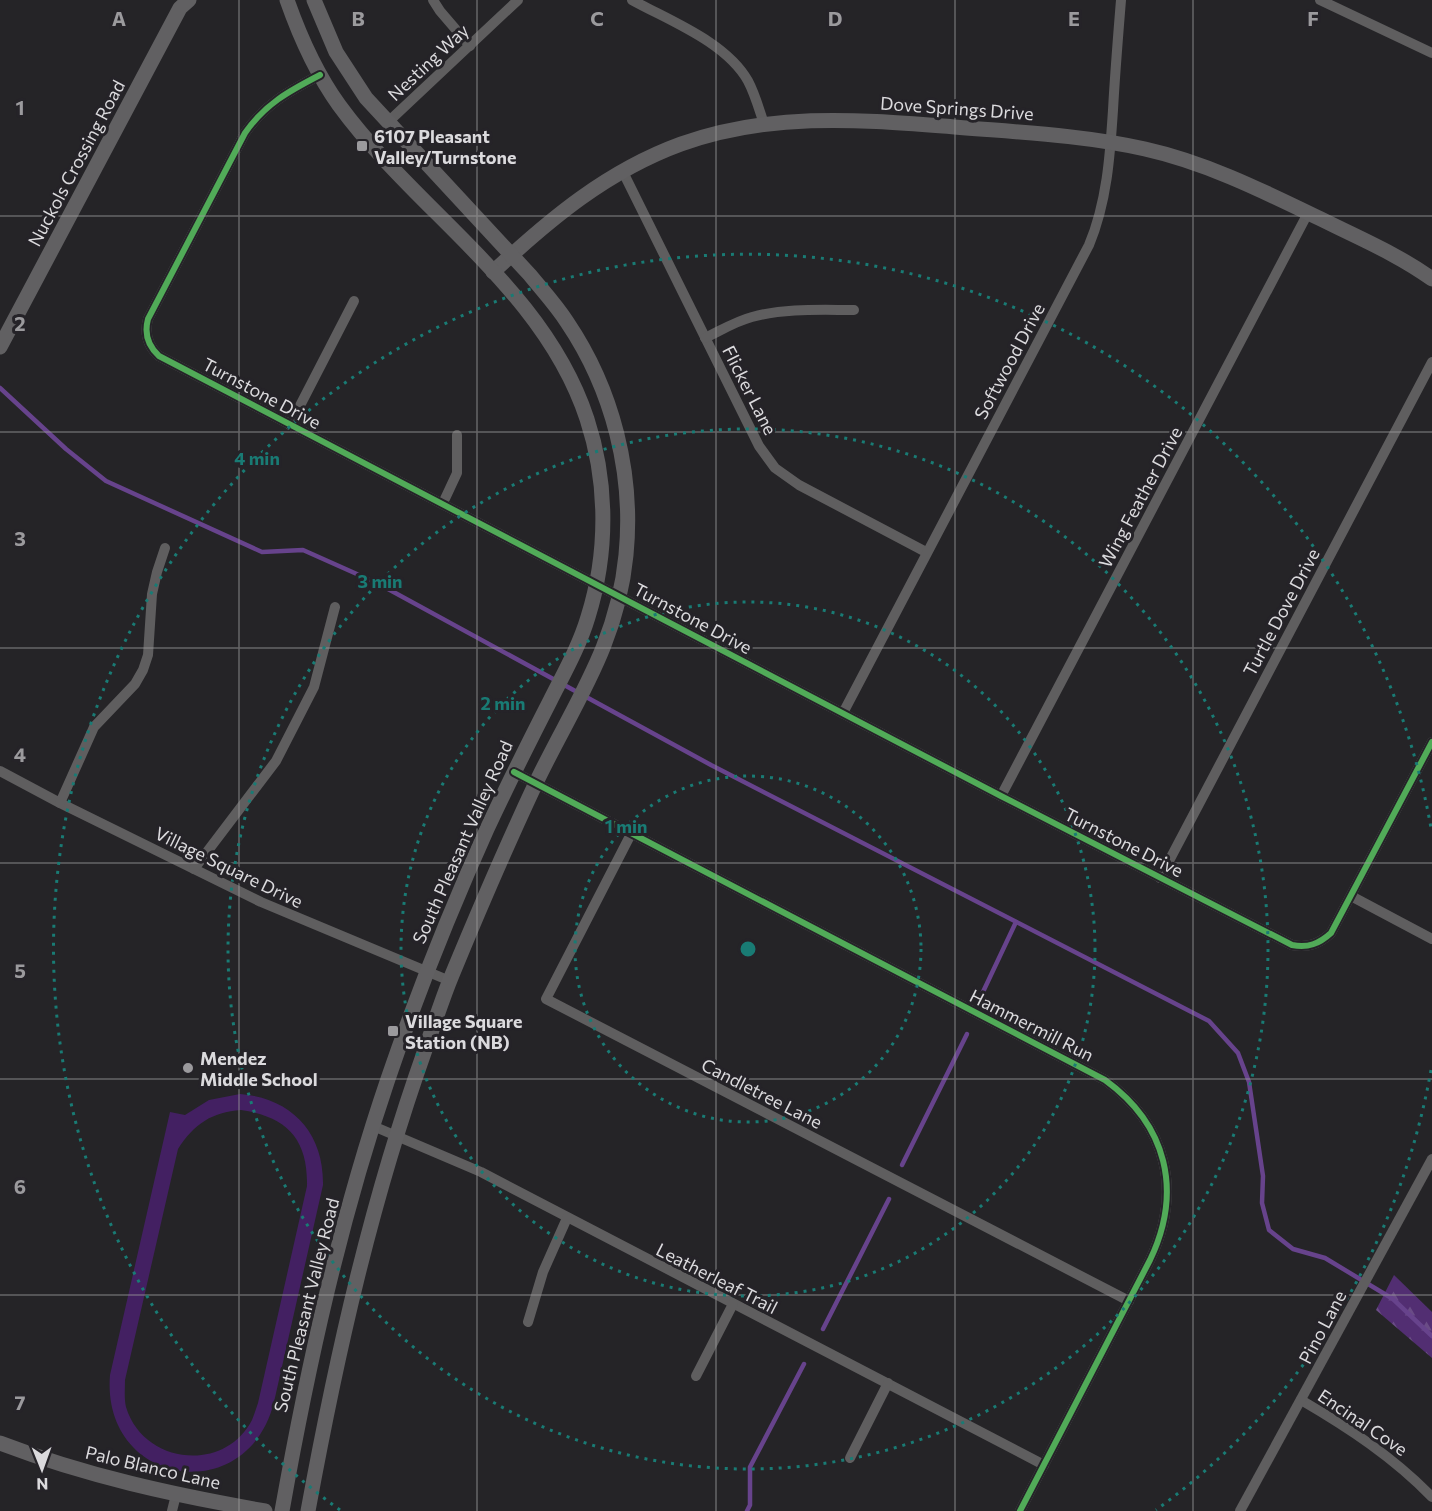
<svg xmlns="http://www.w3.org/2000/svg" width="1432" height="1511" viewBox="0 0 1432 1511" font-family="Commissioner,sans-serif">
	<defs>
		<pattern id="forest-firs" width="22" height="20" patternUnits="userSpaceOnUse" patternTransform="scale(1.5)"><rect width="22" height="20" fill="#522e72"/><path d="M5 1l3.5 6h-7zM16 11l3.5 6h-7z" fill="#6a4c86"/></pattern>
	</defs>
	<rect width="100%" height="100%" fill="#252427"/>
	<path fill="#432062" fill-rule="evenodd" d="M240 1094C291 1098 324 1132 323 1185L274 1402C247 1510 101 1486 110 1375L170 1112 185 1115 209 1100ZM241 1110C287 1117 308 1139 307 1186L258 1403C256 1409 254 1415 252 1420 224 1474 143 1464 126 1407 124 1398 125 1389 125 1380L178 1149C194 1124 212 1112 241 1110Z"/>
	<path fill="url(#forest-firs)" d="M1394 1275 1432 1312V1358L1376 1310Z"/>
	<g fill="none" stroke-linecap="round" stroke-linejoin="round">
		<g stroke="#67438c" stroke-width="4.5">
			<path d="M0 388 66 449 106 481 262 552 303 550 377 583 711 765 1209 1021 1238 1053 1249 1082 1263 1176 1262 1203 1269 1230 1293 1249 1325 1258 1393 1299 1432 1336"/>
			<path d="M982 994 1016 922"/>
			<path d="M902 1165 967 1034"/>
			<path d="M823 1329 889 1199"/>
			<path d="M747 1511 750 1505V1467L804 1364"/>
		</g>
		<g stroke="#5f5e5f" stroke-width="10">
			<path d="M433 0 440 11 470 46"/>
			<path d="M632 0C670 21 726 42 748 81 755 94 759 109 764 124"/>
			<path d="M1320 0 1432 53"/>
			<path d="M320 75C289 91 265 104 245 133L148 319C144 334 148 346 159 356L1001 796 1292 945C1308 948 1319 944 1331 933L1432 742"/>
			<path d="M387 123 518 0"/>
			<path d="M622 170 759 446 775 468 799 485 926 552"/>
			<path d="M705 338C720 331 736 321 752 317 785 308 820 310 854 310"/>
			<path d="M290 425 354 301"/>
			<path d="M443 503 457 473V435"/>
			<path d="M843 713 1089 245C1107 202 1110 156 1113 110 1115 73 1118 37 1121 0"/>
			<path d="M0 771 60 803 261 902 450 981"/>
			<path d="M514 772 1105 1080C1167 1125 1183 1191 1150 1260L1020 1511"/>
			<path d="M1001 796 1308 213"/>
			<path d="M60 803 94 727 135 684 143 670 148 655 152 594 157 572 165 548"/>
			<path d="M631 834 546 999 1129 1301"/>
			<path d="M194 869 276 761 314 687 335 607"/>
			<path d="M1160 878 1432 362"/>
			<path d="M1351 896 1432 939"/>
			<path d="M373 1126 481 1172 1044 1465"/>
			<path d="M528 1322 543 1272 567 1218"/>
			<path d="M696 1376 733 1304"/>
			<path d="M1301 1400C1349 1428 1393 1457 1432 1497"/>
			<path d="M850 1458 888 1383"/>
			<path d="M172 1511 176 1495"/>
			<path d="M1240 1511 1432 1159"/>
		</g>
		<g stroke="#616062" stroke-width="15">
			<path d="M493 272C550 219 607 171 681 144 768 113 853 119 943 126 1010 132 1079 134 1145 149 1208 163 1267 193 1325 221 1361 239 1399 255 1432 279"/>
			<path d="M0 347 180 8 189 0"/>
			<path d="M0 1443C86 1476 174 1495 265 1511"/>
			<path d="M282 1511C308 1365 340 1220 388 1079 417 994 450 911 487 829 507 786 528 744 550 701 564 673 579 647 588 617 608 553 608 483 587 419 544 288 417 212 339 105 316 73 300 37 287 0"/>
			<path d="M308 1511C337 1353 371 1202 425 1050 434 1025 442 999 452 975 478 912 505 849 534 787 572 706 617 648 626 555 634 474 613 390 567 322 556 305 543 291 530 275L366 98 336 52 314 0"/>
		</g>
		<g stroke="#252328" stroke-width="10">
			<g id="cycleway">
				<path d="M320 75C289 91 265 104 245 133L148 319C144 334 148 346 159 356L1001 796 1292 945C1308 948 1319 944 1331 933L1432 742"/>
				<path d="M514 772 1105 1080C1167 1125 1183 1191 1150 1260L1020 1511"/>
			</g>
		</g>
		<use href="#cycleway" stroke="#51ab58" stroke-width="6"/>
	</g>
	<path fill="none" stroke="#9b9a9d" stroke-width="1.5" stroke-opacity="0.55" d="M239 0V1511M477 0V1511M716 0V1511M955 0V1511M1193 0V1511M0 216H1432M0 432H1432M0 648H1432M0 863H1432M0 1079H1432M0 1295H1432"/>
	<g fill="none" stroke="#197b74" stroke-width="3" stroke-dasharray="3 6">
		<circle cx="748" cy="949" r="173"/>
		<circle cx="748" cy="949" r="347"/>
		<circle cx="748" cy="949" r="520"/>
		<path d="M1431 1070A694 694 0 0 1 1156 1510M340 1510A694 694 0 1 1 1431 828"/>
	</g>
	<g fill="#9b9a9d" stroke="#252328" stroke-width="2">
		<rect x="356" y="140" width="12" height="12" rx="3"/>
		<rect x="387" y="1025" width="12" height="12" rx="3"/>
		<circle cx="188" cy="1068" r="6"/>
	</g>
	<g text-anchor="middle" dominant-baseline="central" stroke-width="6" stroke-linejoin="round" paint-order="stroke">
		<g font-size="18" fill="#dbdadd" stroke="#252328">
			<text transform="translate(428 62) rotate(-43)">Nesting Way</text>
			<text transform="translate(957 108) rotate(4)">Dove Springs Drive</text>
			<text transform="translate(76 163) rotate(-62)">Nuckols Crossing Road</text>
			<text transform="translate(1009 361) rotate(-62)">Softwood Drive</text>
			<text transform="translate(750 390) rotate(63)">Flicker Lane</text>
			<text transform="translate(262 393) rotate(28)">Turnstone Drive</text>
			<text transform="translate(1140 497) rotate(-62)">Wing Feather Drive</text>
			<text transform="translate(1281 612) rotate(-62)">Turtle Dove Drive</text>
			<text transform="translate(693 618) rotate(28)">Turnstone Drive</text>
			<text transform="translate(462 842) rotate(-66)">South Pleasant Valley Road</text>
			<text transform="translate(1124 842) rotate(27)">Turnstone Drive</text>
			<text transform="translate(229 867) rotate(26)">Village Square Drive</text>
			<text transform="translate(1032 1025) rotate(27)">Hammermill Run</text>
			<text transform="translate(762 1093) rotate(27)">Candletree Lane</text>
			<text transform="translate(717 1278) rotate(27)">Leatherleaf Trail</text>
			<text transform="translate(306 1305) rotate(-76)">South Pleasant Valley Road</text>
			<text transform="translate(1322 1327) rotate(-62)">Pino Lane</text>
			<text transform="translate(1363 1422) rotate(34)">Encinal Cove</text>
			<text transform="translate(153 1467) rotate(13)">Palo Blanco Lane</text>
		</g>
		<g font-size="18" font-weight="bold" fill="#dbdadd" stroke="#252328" text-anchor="start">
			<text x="374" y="136">6107 Pleasant<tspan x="374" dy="21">Valley/Turnstone</tspan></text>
			<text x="405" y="1021">Village Square<tspan x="405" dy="21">Station (NB)</tspan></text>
			<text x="200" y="1058">Mendez<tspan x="200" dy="21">Middle School</tspan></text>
		</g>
	</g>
	<g font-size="20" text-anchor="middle" font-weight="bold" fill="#9b9a9d" stroke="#252328" stroke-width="6" stroke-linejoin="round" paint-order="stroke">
		<text x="119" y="26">A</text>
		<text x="358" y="26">B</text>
		<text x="597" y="26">C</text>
		<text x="835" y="26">D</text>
		<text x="1074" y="26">E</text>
		<text x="1313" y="26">F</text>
		<text x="20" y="115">1</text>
		<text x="20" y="331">2</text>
		<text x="20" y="546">3</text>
		<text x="20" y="762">4</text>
		<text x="20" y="978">5</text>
		<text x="20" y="1194">6</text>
		<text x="20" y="1410">7</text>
	</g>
	<circle cx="748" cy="949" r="9" fill="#197b74" stroke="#252328" stroke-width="3"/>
	<g font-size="18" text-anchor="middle" font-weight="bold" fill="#197b74" stroke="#252328" stroke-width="6" stroke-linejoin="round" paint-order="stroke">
		<text x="257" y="465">4 min</text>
		<text x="380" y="588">3 min</text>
		<text x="503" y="710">2 min</text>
		<text x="626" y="833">1 min</text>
	</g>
	<g transform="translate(42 1469) rotate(179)" stroke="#252328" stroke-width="4.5" paint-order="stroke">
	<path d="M0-4.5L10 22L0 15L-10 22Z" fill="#dbdadd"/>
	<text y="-9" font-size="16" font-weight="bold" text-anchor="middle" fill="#dbdadd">N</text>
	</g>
</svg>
